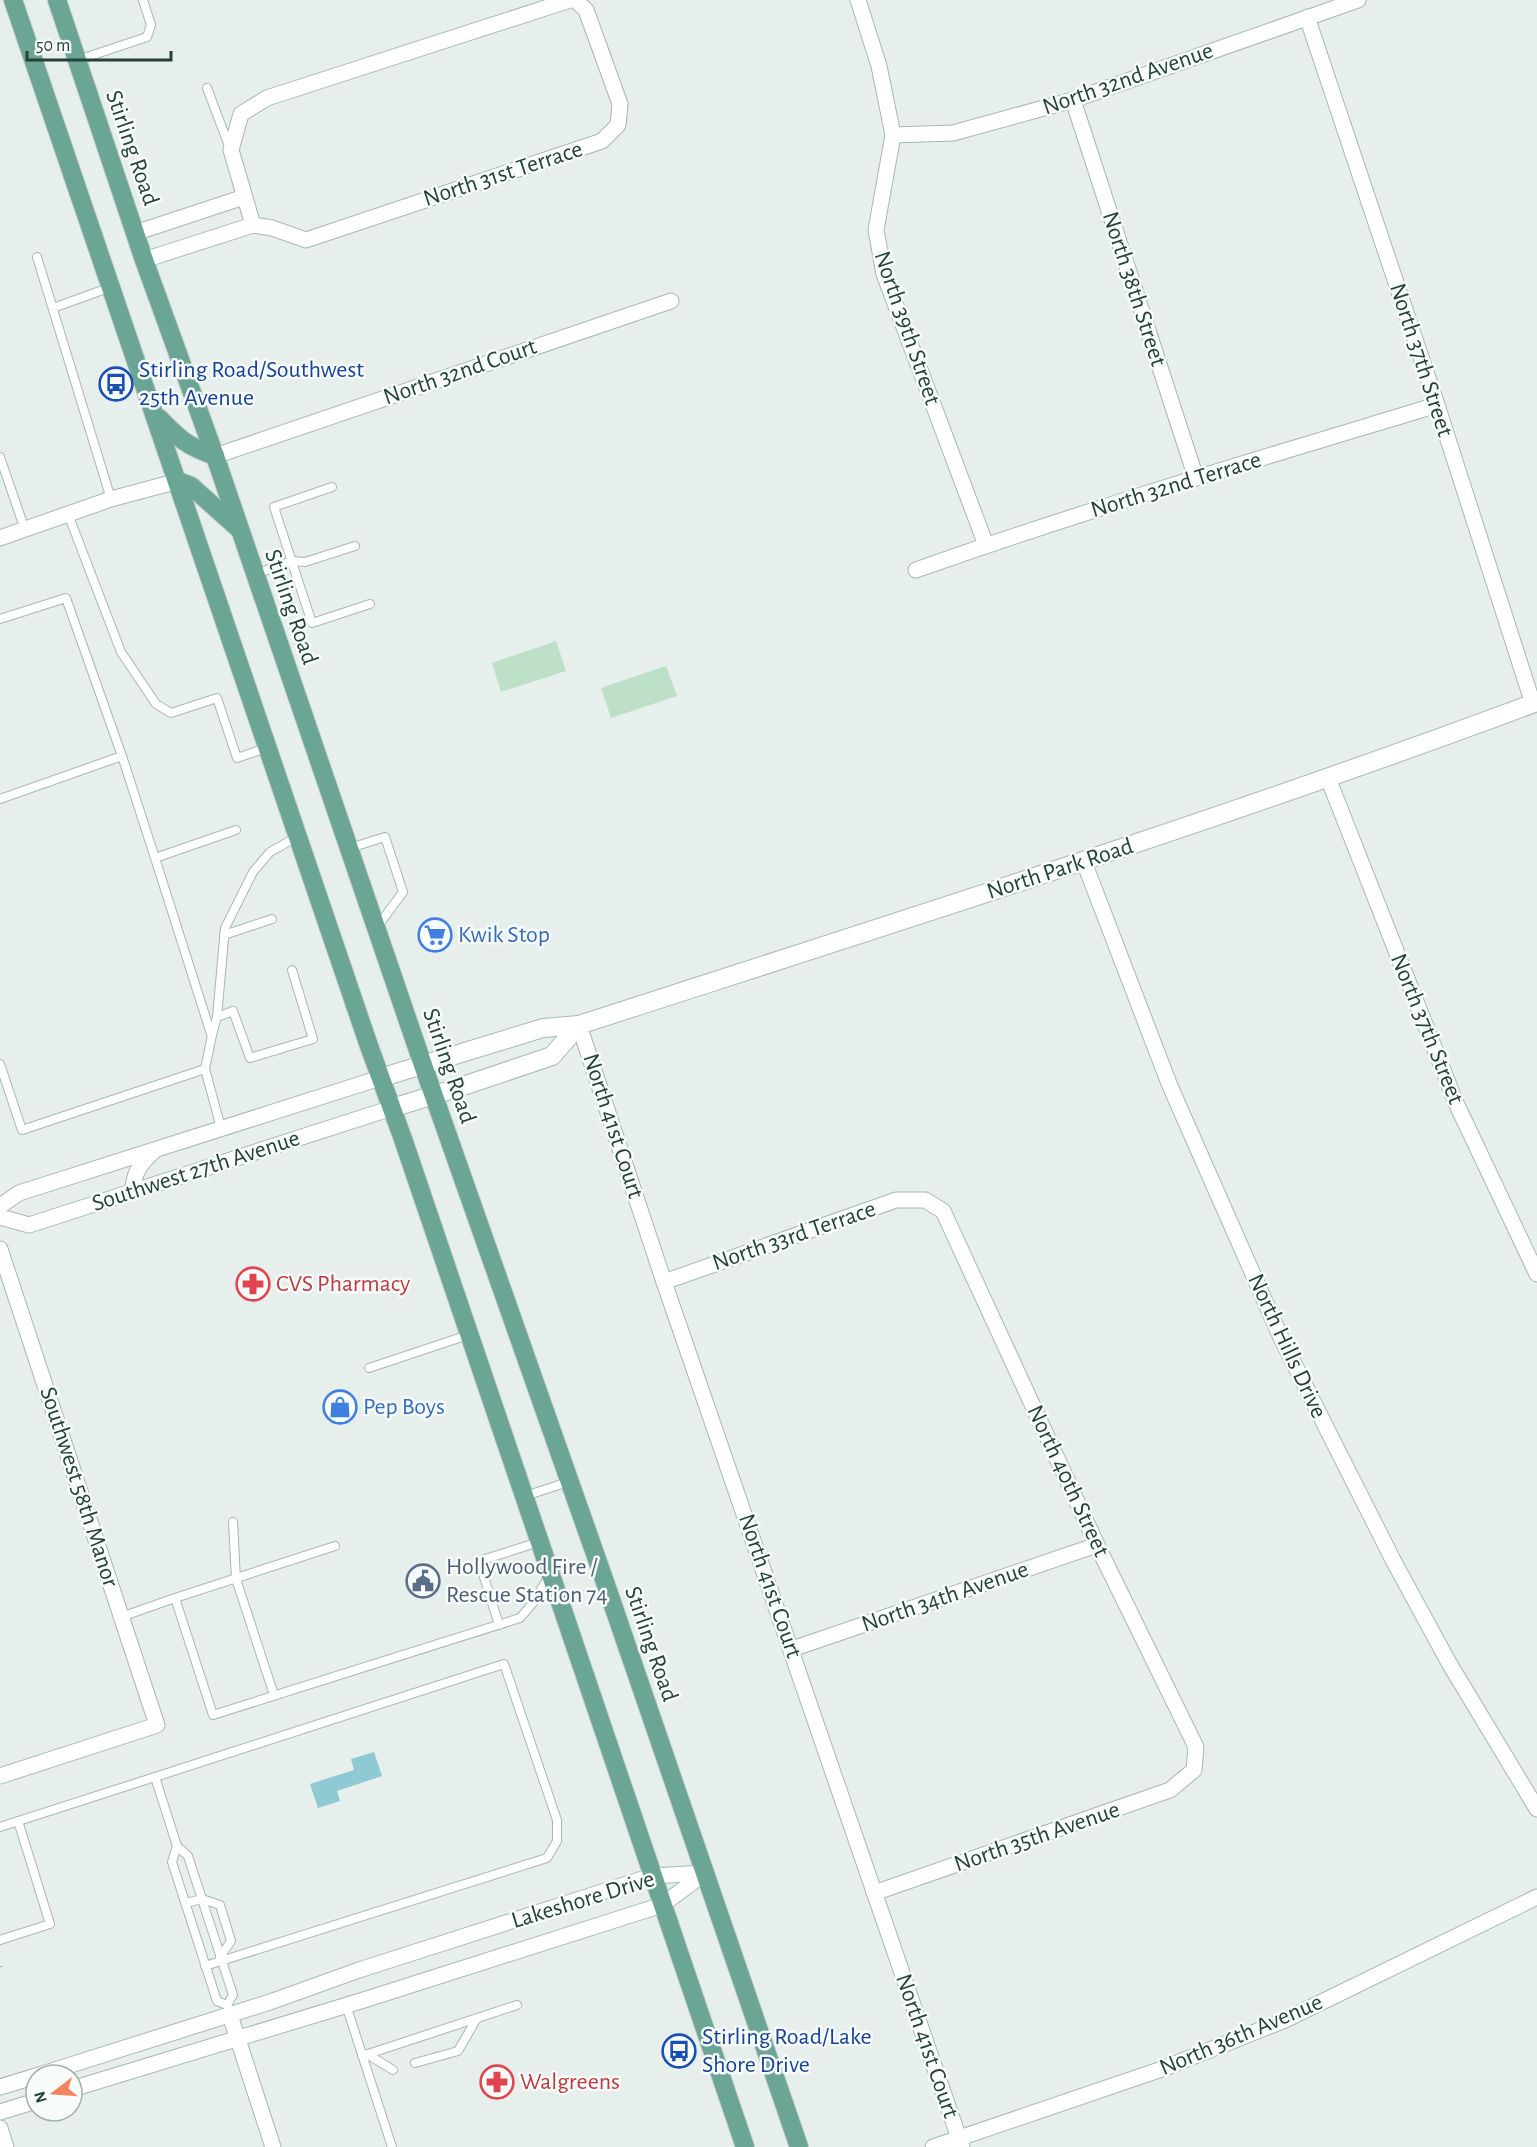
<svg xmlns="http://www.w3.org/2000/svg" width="1537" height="2147" viewBox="0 0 1537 2147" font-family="'Alegreya Sans',sans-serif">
	<rect width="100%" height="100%" fill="#e6efeb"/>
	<g fill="#bfe0c8">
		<path d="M556 641 566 671 501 692 492 663Z"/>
		<path d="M666 666 677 696 611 718 601 688Z"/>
	</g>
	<path fill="#8ec9d4" d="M374 1752 382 1776 337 1791 340 1801 318 1808 310 1784 354 1770 351 1759Z"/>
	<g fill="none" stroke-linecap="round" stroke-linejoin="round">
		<g stroke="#a8b8b2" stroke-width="10">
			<g id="service">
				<path d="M78 60 147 37 151 25 143 0"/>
				<path d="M207 88 229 146"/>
				<path d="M37 257 111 499"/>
				<path d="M53 308 111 287"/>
				<path d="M0 457 25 530"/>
				<path d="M332 487 274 507 312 623 370 604"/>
				<path d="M68 514 121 652 156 704 171 713 217 698 237 758 266 748"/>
				<path d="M256 574 292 561 305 562 355 546"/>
				<path d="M0 619 66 598 122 756 0 799"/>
				<path d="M122 756 155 858 236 830"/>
				<path d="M350 848 385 837 403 892 377 927"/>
				<path d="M155 858 211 1034"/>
				<path d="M224 935 272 919"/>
				<path d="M217 1017 233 1011 250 1058 313 1039 292 970"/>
				<path d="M0 1064 22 1130 205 1069 212 1035 217 1017 225 928 253 872 270 852 297 837"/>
				<path d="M205 1069 221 1128"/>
				<path d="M369 1368 468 1335"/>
				<path d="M525 1496 568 1482"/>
				<path d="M233 1522 236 1579 274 1695"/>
				<path d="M175 1598 213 1715 520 1618 533 1603 549 1576"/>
				<path d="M121 1617 175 1598 335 1546"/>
				<path d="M499 1625 479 1561 539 1542"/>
				<path d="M155 1777 504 1664 557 1820V1841L547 1858 205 1966"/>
				<path d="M0 1827 155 1777 177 1846 172 1862 217 2001 227 2005"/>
				<path d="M177 1846 188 1856 233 1995 227 2005 229 2010"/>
				<path d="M186 1903 202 1899 220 1905 231 1941 220 1957"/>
				<path d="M0 1940 50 1924 18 1821"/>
				<path d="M346 2005 392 2147"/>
				<path d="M367 2054 393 2070"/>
				<path d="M362 2056 517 2005"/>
				<path d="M415 2063 458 2051 477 2018"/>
			</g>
		</g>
		<g stroke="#a8b8b2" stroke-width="17">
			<g id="minor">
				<path d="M858 0 879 66 893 135 876 230 884 274 986 545"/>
				<path d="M1307 17 1437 405 1533 704"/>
				<path d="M1073 100 1196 478"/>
				<path d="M893 135 953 133 1073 100 1358 0"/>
				<path d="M253 225 231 150 241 114 267 98 570 0"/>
				<path d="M135 233 244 197"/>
				<path d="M144 260 253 225 272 228 306 240 602 141 618 125 620 104 586 10 575 0"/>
				<path d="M215 456 671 301"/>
				<path d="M0 538 111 499 178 481"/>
				<path d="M916 570C1088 509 1262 458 1437 405"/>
				<path d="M1328 778 1456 1103 1537 1274"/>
				<path d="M1084 862 1170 1086 1282 1340 1393 1560 1449 1663 1537 1809"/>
				<path d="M579 1025 664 1282 962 2147"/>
				<path d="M133 1191C133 1173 141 1163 154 1151"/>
				<path d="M0 1206 19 1193 380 1078"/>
				<path d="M0 1217 29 1225 392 1108"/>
				<path d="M0 1249 157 1725 0 1776"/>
				<path d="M664 1282 896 1200H925L943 1211 1097 1545 1196 1747 1194 1770 1170 1790 874 1893"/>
				<path d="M792 1649 1097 1545"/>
				<path d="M230 2015 273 2147"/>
				<path d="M39 2075 270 2002 359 1970 652 1876 705 1873"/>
				<path d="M0 2087 36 2076"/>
				<path d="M72 2089 367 1999 662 1905 705 1873"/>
				<path d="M0 2112 36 2101"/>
				<path d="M0 2128 6 2147"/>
				<path d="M933 2147 1162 2069 1285 2020 1537 1897"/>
			</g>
		</g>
		<g stroke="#a8b8b2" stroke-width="20">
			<g id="tertiary">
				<path d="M380 1078 543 1028 579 1025C900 921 1221 820 1537 702"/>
				<path d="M392 1108 460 1087 552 1056 579 1025"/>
			</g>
		</g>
		<g stroke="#c2cac8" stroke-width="20">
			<g id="primary">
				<path d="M13 0 369 1046 403 1139 745 2147"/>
				<path d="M57 0 144 260 215 456 423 1065 605 1582 799 2147"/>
				<path d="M159 418C179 439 187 446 215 456"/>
				<path d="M178 481 191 486 238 528"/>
			</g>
		</g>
		<path stroke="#86b3a5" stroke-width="4" stroke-dasharray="3 4.5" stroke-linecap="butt" d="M0 1966V1967"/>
		<use href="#service" stroke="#fff" stroke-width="8"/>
		<use href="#minor" stroke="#fff" stroke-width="15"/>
		<use href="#tertiary" stroke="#fff" stroke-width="18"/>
		<use href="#primary" stroke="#6aa596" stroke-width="18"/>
	</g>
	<defs>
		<g id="bus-ring" transform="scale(1.725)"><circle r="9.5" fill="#f7fbf9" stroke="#1a4fb4" stroke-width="1.5"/><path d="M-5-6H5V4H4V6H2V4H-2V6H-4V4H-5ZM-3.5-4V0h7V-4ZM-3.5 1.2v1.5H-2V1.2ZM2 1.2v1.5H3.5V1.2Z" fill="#1a4fb4"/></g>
		<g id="supermarket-ring" transform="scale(1.725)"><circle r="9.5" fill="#f7fbf9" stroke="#3f7fe0" stroke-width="1.5"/><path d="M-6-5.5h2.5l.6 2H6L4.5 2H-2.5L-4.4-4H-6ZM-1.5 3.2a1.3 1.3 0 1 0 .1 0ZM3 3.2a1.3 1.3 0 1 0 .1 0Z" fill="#3f7fe0"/></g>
		<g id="pharmacy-ring" transform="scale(1.725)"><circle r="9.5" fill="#f7fbf9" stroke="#e0444e" stroke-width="1.5"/><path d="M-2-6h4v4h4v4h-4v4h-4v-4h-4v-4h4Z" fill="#e0444e"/></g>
		<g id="shop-ring" transform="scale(1.725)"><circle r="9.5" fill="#f7fbf9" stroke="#3f7fe0" stroke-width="1.5"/><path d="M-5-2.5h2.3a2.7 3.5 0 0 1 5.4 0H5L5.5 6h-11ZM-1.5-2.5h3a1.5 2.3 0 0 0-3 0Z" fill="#3f7fe0"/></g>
		<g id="civic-ring" transform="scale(1.725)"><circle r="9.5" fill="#f7fbf9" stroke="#5c6f8a" stroke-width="1.5"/><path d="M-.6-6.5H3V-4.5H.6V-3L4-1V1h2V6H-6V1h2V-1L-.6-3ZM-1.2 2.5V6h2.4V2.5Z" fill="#5c6f8a"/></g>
	</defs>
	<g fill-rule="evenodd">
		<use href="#bus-ring" x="116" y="384"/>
		<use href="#supermarket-ring" x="435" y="935"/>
		<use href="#pharmacy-ring" x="253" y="1284"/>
		<use href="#shop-ring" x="340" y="1407"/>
		<use href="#civic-ring" x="423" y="1581"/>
		<use href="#bus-ring" x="679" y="2051"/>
		<use href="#pharmacy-ring" x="497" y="2082"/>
	</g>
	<g text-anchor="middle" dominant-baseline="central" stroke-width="5" stroke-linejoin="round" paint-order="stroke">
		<g font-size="24" fill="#24423a" stroke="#f7fbf9">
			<text transform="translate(1128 79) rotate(-19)">North 32nd Avenue</text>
			<text transform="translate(132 148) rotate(71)">Stirling Road</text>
			<text transform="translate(503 174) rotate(-18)">North 31st Terrace</text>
			<text transform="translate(1134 289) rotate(72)">North 38th Street</text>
			<text transform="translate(907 328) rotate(71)">North 39th Street</text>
			<text transform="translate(1421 360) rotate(72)">North 37th Street</text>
			<text transform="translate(460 372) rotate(-19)">North 32nd Court</text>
			<text transform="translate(1176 485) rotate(-17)">North 32nd Terrace</text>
			<text transform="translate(291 607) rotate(71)">Stirling Road</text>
			<text transform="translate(1060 869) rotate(-18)">North Park Road</text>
			<text transform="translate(1427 1029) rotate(68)">North 37th Street</text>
			<text transform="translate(449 1066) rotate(71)">Stirling Road</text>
			<text transform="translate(613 1126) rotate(72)">North 41st Court</text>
			<text transform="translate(196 1171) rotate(-18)">Southwest 27th Avenue</text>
			<text transform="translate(794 1236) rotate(-19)">North 33rd Terrace</text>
			<text transform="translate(1287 1346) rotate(65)">North Hills Drive</text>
			<text transform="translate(1068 1481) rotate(65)">North 40th Street</text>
			<text transform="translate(79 1487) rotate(72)">Southwest 58th Manor</text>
			<text transform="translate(770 1586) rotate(71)">North 41st Court</text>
			<text transform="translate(945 1597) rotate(-19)">North 34th Avenue</text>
			<text transform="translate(651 1644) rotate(71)">Stirling Road</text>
			<text transform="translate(1037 1837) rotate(-19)">North 35th Avenue</text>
			<text transform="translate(583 1900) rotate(-17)">Lakeshore Drive</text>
			<text transform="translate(1241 2035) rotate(-23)">North 36th Avenue</text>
			<text transform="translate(927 2046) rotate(71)">North 41st Court</text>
		</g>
		<g font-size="24" fill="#164399" stroke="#f7fbf9" text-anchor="start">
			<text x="139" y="370">Stirling Road/Southwest<tspan x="139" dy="28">25th Avenue</tspan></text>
			<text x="702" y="2037">Stirling Road/Lake<tspan x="702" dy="28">Shore Drive</tspan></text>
		</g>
		<g font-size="24" fill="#366cbe" stroke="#f7fbf9" text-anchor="start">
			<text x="458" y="935">Kwik Stop</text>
			<text x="363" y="1407">Pep Boys</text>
		</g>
		<g font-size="24" fill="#be3a42" stroke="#f7fbf9" text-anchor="start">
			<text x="276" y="1284">CVS Pharmacy</text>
			<text x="520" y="2082">Walgreens</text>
		</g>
		<g font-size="24" fill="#4e5e75" stroke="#f7fbf9" text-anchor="start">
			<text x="446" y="1567">Hollywood Fire /<tspan x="446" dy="28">Rescue Station 74</tspan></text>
		</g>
	</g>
	<g transform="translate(54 2093) rotate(253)"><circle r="28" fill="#f7fbf9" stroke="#a3b1ad" stroke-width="1.5"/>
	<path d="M0-4.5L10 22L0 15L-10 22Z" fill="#f4845f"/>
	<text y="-9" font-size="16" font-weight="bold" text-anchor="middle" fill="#24423a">N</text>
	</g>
	<path d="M27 51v9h144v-9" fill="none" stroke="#24423a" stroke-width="3"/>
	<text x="36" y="51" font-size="18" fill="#24423a" stroke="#f7fbf9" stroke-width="4.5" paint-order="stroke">50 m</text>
</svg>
